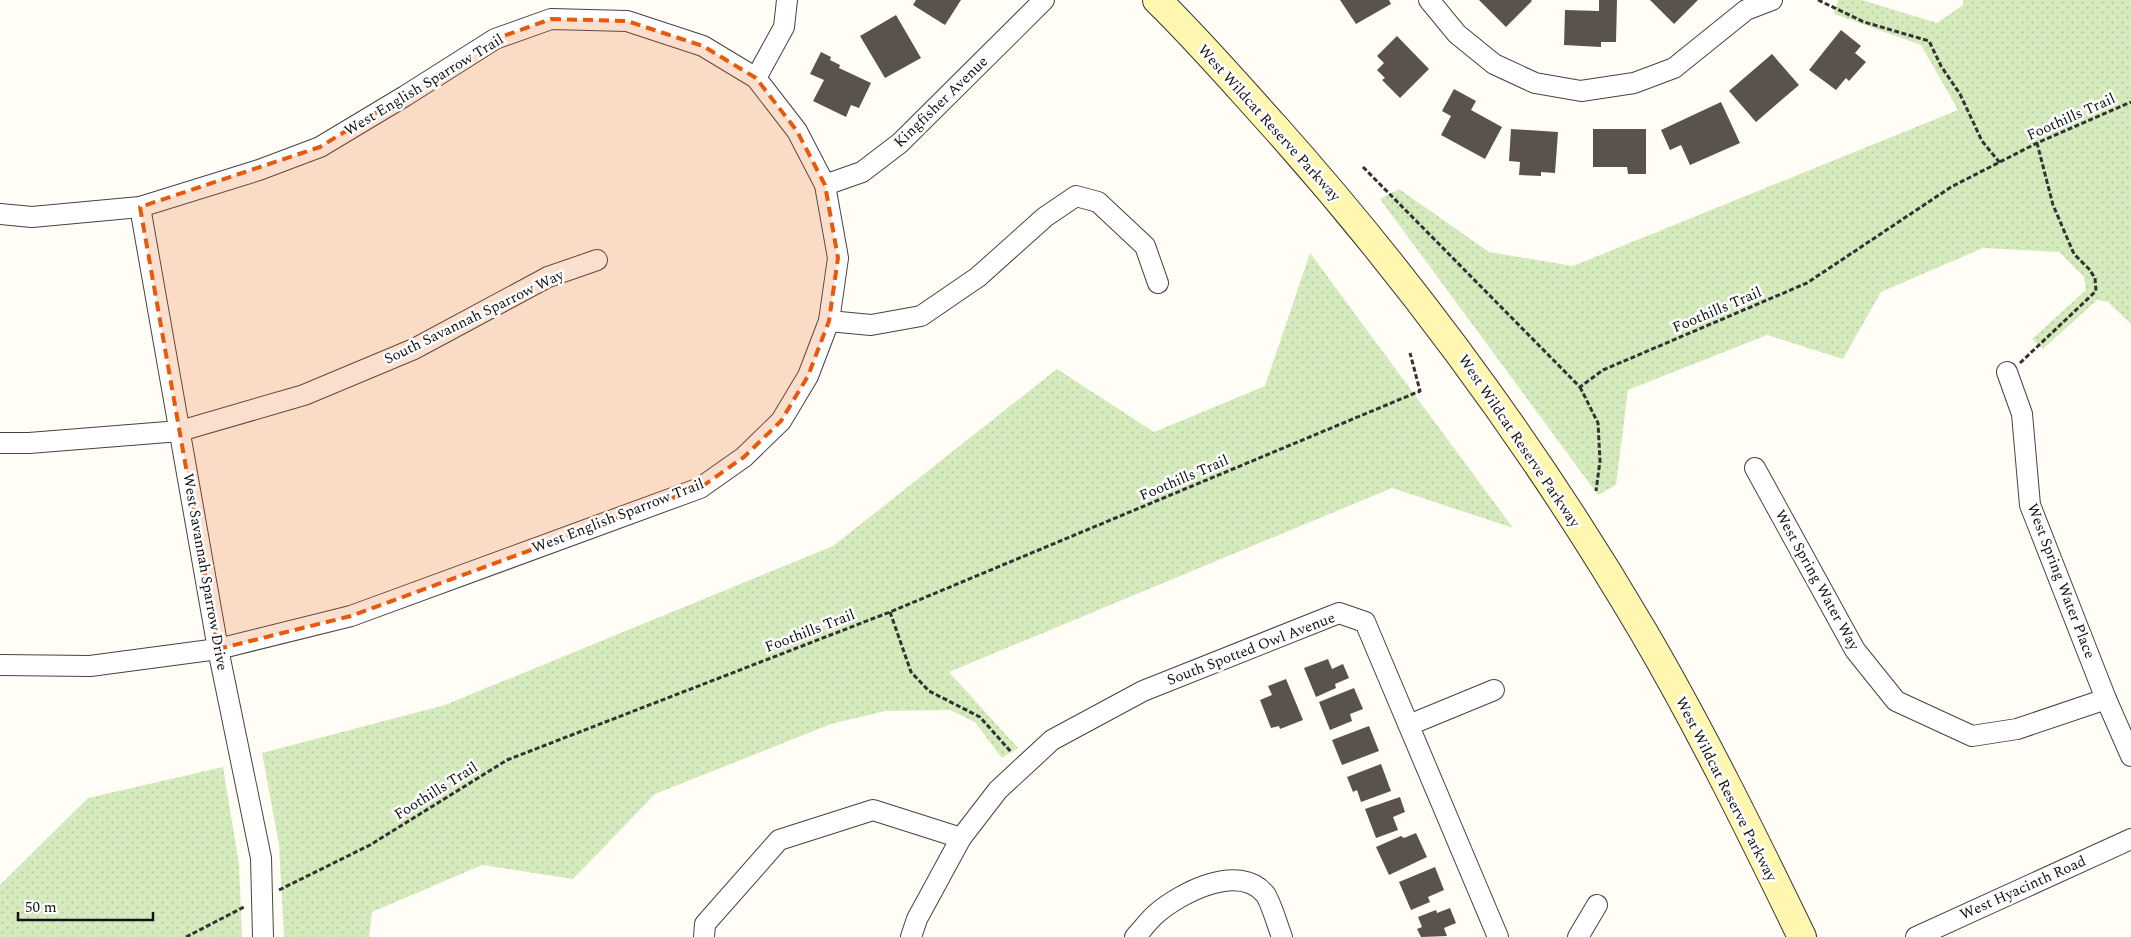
<svg xmlns="http://www.w3.org/2000/svg" width="2131" height="937" viewBox="0 0 2131 937" font-family="Spectral,serif">
	<defs>
		<pattern id="grass-dots" width="8" height="8" patternUnits="userSpaceOnUse" patternTransform="scale(1.25)"><rect width="8" height="8" fill="#d5ebbd"/><path d="M2 2h.1M6 6h.1" fill="none" stroke="#b6c8a1" stroke-width="1.8" stroke-linecap="round"/></pattern>
	</defs>
	<rect width="100%" height="100%" fill="#fffdf5"/>
	<g fill="url(#grass-dots)">
		<path d="M1838 0H1862L1937 23 1963 5V0H2131V324L2108 302 2097 300 2043 349 2032 339 2086 290 2084 277 2059 252 1983 248 1881 292 1843 359 1767 335 1628 390 1616 485 1598 495 1380 199 1399 189 1489 252 1573 266 1958 110 1921 45 1834 14Z"/>
		<path d="M1310 253 1513 528 1392 488 949 672 1018 748 1002 758 975 722 950 710 885 711 831 724 655 794 573 879 482 865 372 912 369 937H284L279 844 262 753 445 705 833 546 1057 369 1154 432 1265 386Z"/>
		<path d="M223 767 239 864 242 937H0V885L88 798Z"/>
	</g>
	<g fill="#5a524d">
		<path d="M916 0H961L945 25 913 5Z"/>
		<path d="M1340 0H1389L1391 4 1356 24Z"/>
		<path d="M1479 0H1531L1532 1 1506 27Z"/>
		<path d="M1599 0H1617L1616 42H1601V47L1564 45 1565 10 1599 11Z"/>
		<path d="M1650 0H1698L1674 24Z"/>
		<path d="M896 15 921 58 885 78 860 36Z"/>
		<path d="M1841 30 1861 46 1855 53 1866 62 1849 81 1846 78 1836 90 1809 70Z"/>
		<path d="M1397 36 1429 69 1400 98 1382 80 1385 78 1377 70 1384 63 1377 56Z"/>
		<path d="M821 52 831 57 830 60 840 65 839 68 871 83 859 108 851 105 846 117 813 101 824 80 810 74Z"/>
		<path d="M1772 54 1799 85 1756 122 1729 91Z"/>
		<path d="M1454 89 1476 101 1471 110 1502 127 1485 159 1441 135 1451 116 1442 111Z"/>
		<path d="M1721 102 1740 143 1690 165 1681 145 1670 150 1661 130Z"/>
		<path d="M1511 129 1558 132 1555 173 1541 172V176L1519 175 1520 162 1509 161Z"/>
		<path d="M1593 129H1646V174H1628L1627 167H1593Z"/>
		<path d="M1328 659 1332 669 1343 664 1349 678 1335 684 1336 688 1316 697 1304 668Z"/>
		<path d="M1286 679 1303 720 1280 729 1279 726 1271 728 1260 700 1272 695 1268 686Z"/>
		<path d="M1354 688 1363 709 1350 714 1352 721 1330 730 1319 702Z"/>
		<path d="M1369 726 1379 751 1342 765 1332 740Z"/>
		<path d="M1381 764 1391 791 1361 802 1357 790 1353 792 1347 777Z"/>
		<path d="M1400 797 1405 812 1393 817 1398 830 1376 838 1365 809Z"/>
		<path d="M1416 833 1427 857 1389 875 1376 847 1401 836 1404 838Z"/>
		<path d="M1435 867 1444 890 1428 897 1430 902 1411 910 1399 882Z"/>
		<path d="M1450 908 1456 923 1444 928 1447 936 1421 937 1417 929 1422 927 1418 917 1436 910 1437 913Z"/>
	</g>
	<g fill="none" stroke-linecap="round" stroke-linejoin="round">
		<g stroke="#444" stroke-width="22">
			<g id="street">
				<path d="M1429 0 1457 34 1494 64 1535 83 1581 91 1634 83 1674 68 1746 10 1772 0"/>
				<path d="M756 78 784 27 787 0"/>
				<path d="M825 185 862 172 900 143 1044 0"/>
				<path d="M140 207 218 649 261 858 263 937"/>
				<path d="M0 214 32 217 140 207 259 170 320 147 405 96 495 39 551 19 627 21 703 46 756 78 797 131 825 185 838 258 829 321 808 376 781 421 744 457 700 488 351 616 218 649 90 666 0 665"/>
				<path d="M829 321 871 325 921 316 978 277 1045 217 1076 196 1098 202 1145 246 1158 283"/>
				<path d="M2007 372 2022 414 2030 505 2106 699 2131 756"/>
				<path d="M0 443H29L180 431 304 395 414 349 548 277 597 260"/>
				<path d="M1755 468 1855 650 1896 701 1972 736 2017 729 2106 699"/>
				<path d="M1409 725 1494 690"/>
				<path d="M704 937 705 924 779 840 873 810 961 838"/>
				<path d="M911 937 917 919 961 838 998 790 1052 740 1143 691 1339 613 1365 622 1498 937"/>
				<path d="M1135 937C1142 930 1148 921 1156 914 1180 893 1239 862 1265 894 1271 902 1278 927 1282 937"/>
				<path d="M1578 937 1597 905"/>
				<path d="M1916 937 2131 839"/>
			</g>
		</g>
		<g stroke="#333" stroke-width="30">
			<path id="secondary" d="M1157 0C1198 40 1236 84 1274 126 1413 282 1537 451 1643 631 1701 730 1752 834 1802 937"/>
		</g>
		<g stroke="#333" stroke-width="3" stroke-dasharray="5 2.5" stroke-linecap="butt">
			<path d="M1818 0 1864 22 1929 41 1941 66 1960 94 1982 141 2000 163"/>
			<path d="M1363 167 1580 387 1603 370 1807 283 1951 187 2037 143 2131 102"/>
			<path d="M2020 363 2096 291 2095 278 2089 269 2074 254 2053 205 2037 143"/>
			<path d="M1580 387 1598 423 1600 461 1596 491"/>
			<path d="M890 612 911 672 929 691 980 717 1012 753"/>
			<path d="M279 890 370 845 507 760 890 612 1420 391 1410 353"/>
			<path d="M186 937 244 907"/>
		</g>
		<use href="#street" stroke="#fff" stroke-width="20"/>
		<use href="#secondary" stroke="#fff6b0" stroke-width="28"/>
	</g>
	<path fill="#e8590c" fill-opacity="0.2" stroke="#e8590c" stroke-width="4" stroke-dasharray="10 6" stroke-linejoin="round" d="M551 19 627 21 703 46 756 78 797 131 825 185 838 258 829 321 808 376 781 421 744 457 700 488 351 616 218 649 140 207 320 147 495 39Z"/>
	<g text-anchor="middle" dominant-baseline="central" stroke-width="5" stroke-linejoin="round" paint-order="stroke">
		<g font-size="15" fill="#111" stroke="#fff">
			<text transform="translate(424 85) rotate(-31)">West English Sparrow Trail</text>
			<text transform="translate(941 102) rotate(-44)">Kingfisher Avenue</text>
			<text transform="translate(2071 117) rotate(-24)">Foothills Trail</text>
			<text transform="translate(1269 123) rotate(48)">West Wildcat Reserve Parkway</text>
			<text transform="translate(1717 310) rotate(-23)">Foothills Trail</text>
			<text transform="translate(474 317) rotate(-26)">South Savannah Sparrow Way</text>
			<text transform="translate(1519 441) rotate(56)">West Wildcat Reserve Parkway</text>
			<text transform="translate(1184 478) rotate(-23)">Foothills Trail</text>
			<text transform="translate(618 516) rotate(-21)">West English Sparrow Trail</text>
			<text transform="translate(205 572) rotate(80)">West Savannah Sparrow Drive</text>
			<text transform="translate(1817 580) rotate(61)">West Spring Water Way</text>
			<text transform="translate(2061 581) rotate(69)">West Spring Water Place</text>
			<text transform="translate(810 631) rotate(-21)">Foothills Trail</text>
			<text transform="translate(1251 649) rotate(-21)">South Spotted Owl Avenue</text>
			<text transform="translate(1726 789) rotate(63)">West Wildcat Reserve Parkway</text>
			<text transform="translate(436 791) rotate(-32)">Foothills Trail</text>
			<text transform="translate(2023 888) rotate(-24)">West Hyacinth Road</text>
		</g>
	</g>
	<path d="M18 912v8h135v-8" fill="none" stroke="#111111" stroke-width="2.5"/>
	<text x="25" y="912" font-size="15" fill="#111111" stroke="#ffffff" stroke-width="4" paint-order="stroke">50 m</text>
</svg>
